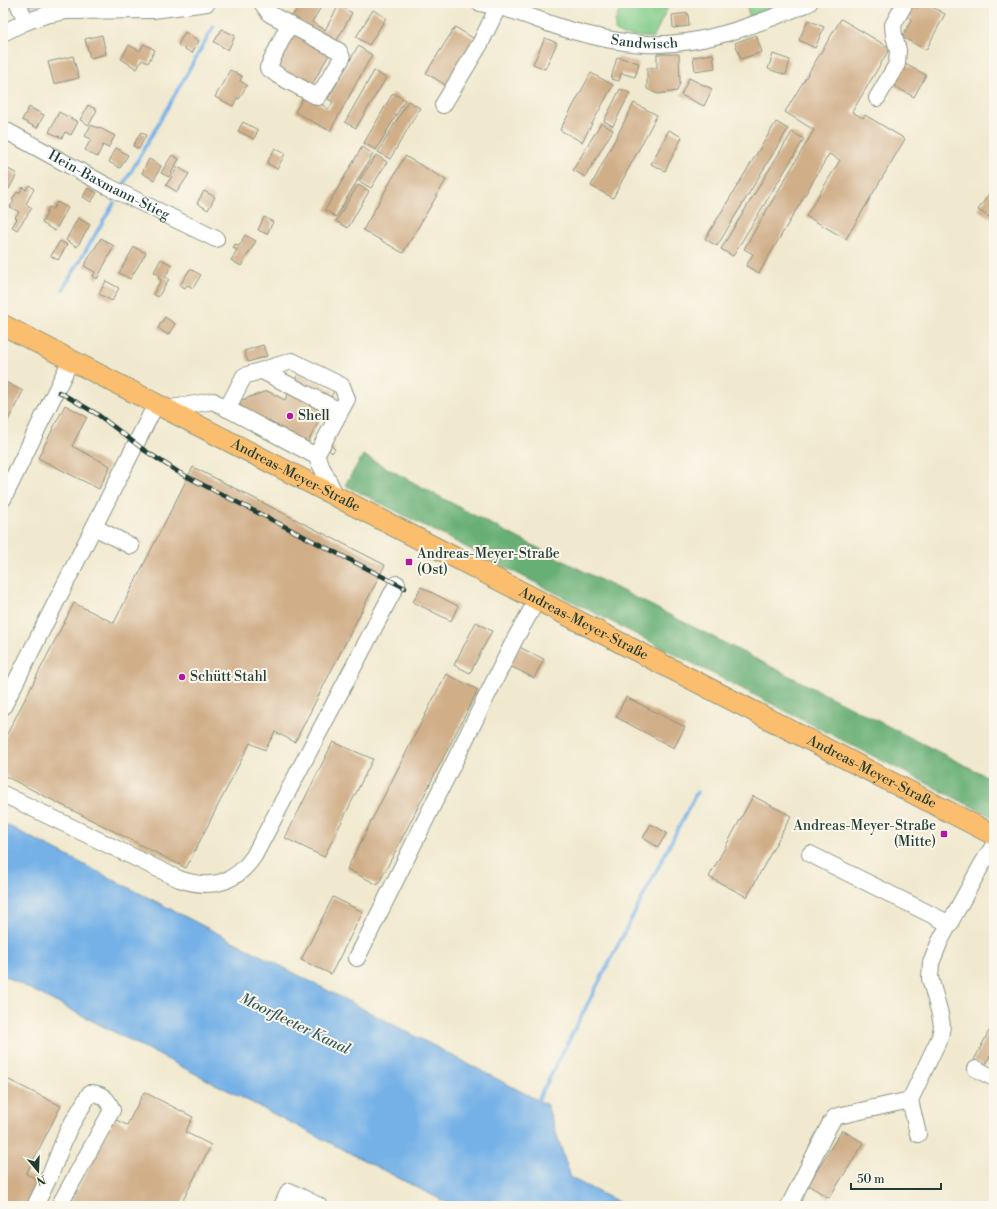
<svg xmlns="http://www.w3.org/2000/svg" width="997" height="1209" viewBox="0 0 997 1209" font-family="'Libre Bodoni',serif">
	<rect width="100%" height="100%" fill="#fbf7ec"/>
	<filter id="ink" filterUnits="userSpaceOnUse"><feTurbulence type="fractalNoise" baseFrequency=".025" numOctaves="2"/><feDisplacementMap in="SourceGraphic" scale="8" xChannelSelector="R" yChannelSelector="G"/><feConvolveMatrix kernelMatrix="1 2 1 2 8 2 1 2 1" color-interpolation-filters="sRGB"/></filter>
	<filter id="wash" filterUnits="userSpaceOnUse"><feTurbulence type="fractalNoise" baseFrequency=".012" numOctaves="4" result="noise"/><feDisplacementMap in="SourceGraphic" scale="16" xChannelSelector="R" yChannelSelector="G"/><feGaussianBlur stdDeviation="0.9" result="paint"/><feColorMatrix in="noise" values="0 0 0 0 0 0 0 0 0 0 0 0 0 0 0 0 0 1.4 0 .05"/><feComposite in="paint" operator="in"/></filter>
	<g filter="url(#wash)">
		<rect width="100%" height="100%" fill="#f1e9cf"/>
		<path fill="#80cb88" stroke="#50845e" d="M623,3H677L669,5L653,38L622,35L615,30V21Z
			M746,3H792L750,19Z"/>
		<path fill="#68af74" stroke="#447654" d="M363,455L481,519L994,780V818L345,485Z"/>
		<path fill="#75b1e7" stroke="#4a778e" d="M3,823L254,952L547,1105L571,1178L626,1206H453L3,975Z"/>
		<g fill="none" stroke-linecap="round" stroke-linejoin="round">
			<path stroke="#75b1e7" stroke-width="3.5" d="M549,3L556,5L570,3
				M31,4L47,3
				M3,11L10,8
				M124,184L214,26
				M63,289L114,203
				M538,1100L697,792"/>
		</g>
		<g id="blocks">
			<path fill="#d0ae88" d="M300,3H314L321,7L312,22L325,30L339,5L352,13L336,42L292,17Z
				M920,3H925L945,14L926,50L902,37L912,19L905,15L910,5L917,8Z
				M373,10L386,18L369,45L356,37Z
				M688,13L689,26L673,28L672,15Z
				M841,19L890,48L852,112L863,118L865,115L905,139L846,239L806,216L840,160L829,154L759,273L746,266L753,254L744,249L814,130L785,112Z
				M808,20L824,27L815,48L799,40Z
				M455,27L478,41L449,87L426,73Z
				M222,29L235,36L228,50L214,42Z
				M185,32L199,41L192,53L178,45Z
				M292,32L330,53L310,88L273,68Z
				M102,35L106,54L90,58L85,39Z
				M756,35L762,52L741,59L735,43Z
				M545,38L557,43L545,69L533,64Z
				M144,44L155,50L148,63L142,60L137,69L121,59L129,45L140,51Z
				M358,46L372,55L330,131L295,112L305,95L329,109L333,102L328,99Z
				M657,54H679L680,83L677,91L658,94L647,89V68H657Z
				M713,54L715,68L695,71L693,57Z
				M773,54L790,60L786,75L768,69Z
				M73,56L79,78L54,84L48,62Z
				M617,57L639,63L635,77L621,73L619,81L611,79Z
				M905,64L926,75L914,97L894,86Z
				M230,70L242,76L240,81L247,85L239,99L237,98L233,106L215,97Z
				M374,71L386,78L356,128L345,122Z
				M591,73L613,85L582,142L560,130Z
				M689,78L712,89L704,106L681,95Z
				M620,89L630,93L613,126L604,121Z
				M393,93L405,100L376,150L364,143Z
				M408,101L420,108L390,159L378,152Z
				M634,103L657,115L613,198L591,186Z
				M88,105L97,110L89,125L80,120Z
				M29,107L44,115L37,128L22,120Z
				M59,112L78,122L71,135L65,132L62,138L49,132Z
				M243,122L258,130L254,139L238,131Z
				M776,122L788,129L717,246L705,239Z
				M601,123L613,130L585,177L573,170Z
				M91,125L98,128V127L115,136L108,148L103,145L97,157L85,150L91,139L85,136Z
				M669,130L682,137L665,171L651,164Z
				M141,132L146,135L139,149L133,146Z
				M792,132L804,139L733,256L721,249Z
				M362,147L373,154L336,217L325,210Z
				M116,148L128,155L120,168L109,162Z
				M275,148L285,154L277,169L267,163Z
				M172,155L179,159L169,177L161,173Z
				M376,155L387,162L371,188L359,181Z
				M405,156L446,180L403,253L363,230Z
				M149,159L161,166L154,180L142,173Z
				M3,166L17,174L9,189L3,186Z
				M178,167L189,174L177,192L166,185Z
				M29,185L34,189L26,204L32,208L17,230L12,227L17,219L15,217L19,212L10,207L14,201L12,200L17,192L19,193L23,187L26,190Z
				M358,185L369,191L348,228L336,221Z
				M994,186V220L978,210Z
				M88,188L97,193L91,202L83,197Z
				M204,191L215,197L208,210L197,203Z
				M57,202L68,208L55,231L42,223L47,213L46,212L49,207L53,209Z
				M264,217L273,222L267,234L258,230Z
				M78,218L90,225L77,247L66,240Z
				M245,235L256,241L241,266L231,260L237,250L233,248L235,244L239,246Z
				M101,238L114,246L97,279L93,276L95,272L84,266Z
				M60,241L67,245L58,260L51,256Z
				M134,247L146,253L130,279L119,273Z
				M161,259L172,265L165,277L169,279L158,297L153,294L161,280L158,278L159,275L154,272Z
				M190,269L201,275L193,288L187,285L185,288L180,285Z
				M106,281L119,288L112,301L99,294Z
				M165,317L175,324L168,335L158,328Z
				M263,345L267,356L248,362L244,351Z
				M299,372L334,391L302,454L267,436L273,423L269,420L261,423L244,415L239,401L267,391L285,400Z
				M3,381L23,391L3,430Z
				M65,405L87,417L72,446L110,466L99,489L38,458Z
				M331,446L335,449L332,453L329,450Z
				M193,467L385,565L295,742L275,732L265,750L250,743L186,868L3,775V742L74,603L114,623Z
				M421,587L458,606L451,621L413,602Z
				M476,622L492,631L470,673L454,665Z
				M519,647L544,659L534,678L510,666Z
				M446,674L478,690L378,885L347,869Z
				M626,697L685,727L674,748L616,717Z
				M333,742L373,759L324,857L285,838Z
				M753,796L791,816L747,897L709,877Z
				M651,824L667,833L658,847L643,838Z
				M333,897L363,912L331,974L301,960Z
				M989,1031L994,1033V1058L990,1056L985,1066L974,1060Z
				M3,1077L61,1106L26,1174L41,1181L28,1206H3Z
				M144,1092L193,1117L185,1132L211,1145L180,1206H69L114,1119L127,1125Z
				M842,1130L864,1143L829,1198L808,1185Z
				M837,1202L845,1206H835Z"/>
		</g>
	</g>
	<g filter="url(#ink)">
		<use href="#blocks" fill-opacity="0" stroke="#889382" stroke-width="1"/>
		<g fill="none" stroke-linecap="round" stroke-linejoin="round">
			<defs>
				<g id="minor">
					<path d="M18,3L26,22"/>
					<path d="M262,3L270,14L339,51L342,58L318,97L279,76L268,68L289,24"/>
					<path id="s1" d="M480,3C488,5 496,6 503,8C527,14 549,25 573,31C596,37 620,43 645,44C702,47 757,24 809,3"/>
					<path d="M3,33L25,22L46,15L67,11L153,10L207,3"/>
					<path d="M877,98L897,64L898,50L894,36L893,25L905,3"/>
					<path d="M443,105L480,44L498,7"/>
					<path id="s2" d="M3,129L109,187L216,239"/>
					<path d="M262,371L340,411"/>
					<path d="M166,409L213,401L316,456L336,496"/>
					<path d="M227,409L244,376L292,361L342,386L347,399L316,456"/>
					<path d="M3,499L71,360"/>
					<path d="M94,527L131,546"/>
					<path d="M3,707L156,404"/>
					<path d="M3,794L179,879C211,890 235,884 254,856L397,584"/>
					<path d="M810,854L950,924"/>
					<path d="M357,958L515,639L537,600"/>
					<path d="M976,1069L994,1078"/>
					<path d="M918,1134L910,1100L940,1037L942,1026L940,1014L930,978L931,963L940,941L981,866L994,845"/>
					<path d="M35,1206L51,1173L68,1130L90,1093C102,1093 108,1099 112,1110L59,1206"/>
					<path d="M282,1206L289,1191L319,1206"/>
					<path d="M789,1206L830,1124L834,1118L838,1116L910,1100"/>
				</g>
				<g id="major">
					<path id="s3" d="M3,325L994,835"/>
				</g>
			</defs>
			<use href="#minor" stroke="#889382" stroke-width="18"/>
			<use href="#major" stroke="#889382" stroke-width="22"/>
			<use href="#minor" stroke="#fff" stroke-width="16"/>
			<use href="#major" stroke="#fabe6e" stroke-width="20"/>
			<defs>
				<path id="rail" d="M59,392L97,414L144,450L178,472L405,588"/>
			</defs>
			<use href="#rail" stroke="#1f3d34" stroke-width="4.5"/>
			<use href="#rail" stroke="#fbf7ec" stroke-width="3" stroke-dasharray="9" stroke-linecap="butt"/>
		</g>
	</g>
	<g fill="#b5179e" stroke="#fbf7ec" stroke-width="1.5">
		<circle cx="290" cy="416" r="4"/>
		<rect x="405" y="558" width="8" height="8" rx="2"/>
		<circle cx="182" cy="677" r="4"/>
		<rect x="940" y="830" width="8" height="8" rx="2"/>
	</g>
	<g text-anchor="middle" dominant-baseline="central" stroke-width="4" stroke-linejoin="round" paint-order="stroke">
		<g font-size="14" fill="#1f3d34" stroke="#fbf7ec">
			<text stroke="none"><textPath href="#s1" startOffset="170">Sandwisch</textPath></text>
			<text stroke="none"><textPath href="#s2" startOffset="120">Hein-Baxmann-Stieg</textPath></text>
			<text stroke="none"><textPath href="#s3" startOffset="329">Andreas-Meyer-Straße</textPath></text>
			<text stroke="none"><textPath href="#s3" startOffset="653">Andreas-Meyer-Straße</textPath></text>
			<text stroke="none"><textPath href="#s3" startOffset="977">Andreas-Meyer-Straße</textPath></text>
		</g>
		<g font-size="14" fill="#1f3d34" stroke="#fbf7ec" text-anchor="start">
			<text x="298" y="416">Shell</text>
			<text x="417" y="554">Andreas-Meyer-Straße<tspan x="417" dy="16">(Ost)</tspan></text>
			<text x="190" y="677">Schütt Stahl</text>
			<text x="936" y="826" text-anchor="end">Andreas-Meyer-Straße<tspan x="936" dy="16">(Mitte)</tspan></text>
		</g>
		<g font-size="15" font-style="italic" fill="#345a61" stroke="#fbf7ec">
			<text transform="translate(295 1024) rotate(26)">Moorfleeter Kanal</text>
		</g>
	</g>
	<rect width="997" height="1209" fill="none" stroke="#fbf7ec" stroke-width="16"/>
	<g transform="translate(38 1171) rotate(161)" stroke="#fbf7ec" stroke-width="3" paint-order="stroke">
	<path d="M0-3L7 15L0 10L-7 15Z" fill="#1f3d34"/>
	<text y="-6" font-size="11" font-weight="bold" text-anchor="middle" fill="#1f3d34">N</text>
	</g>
	<path d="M851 1183v6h90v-6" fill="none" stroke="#1f3d34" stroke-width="2"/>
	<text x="857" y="1183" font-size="12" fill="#1f3d34" stroke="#fbf7ec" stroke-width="3" paint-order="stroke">50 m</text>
</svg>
